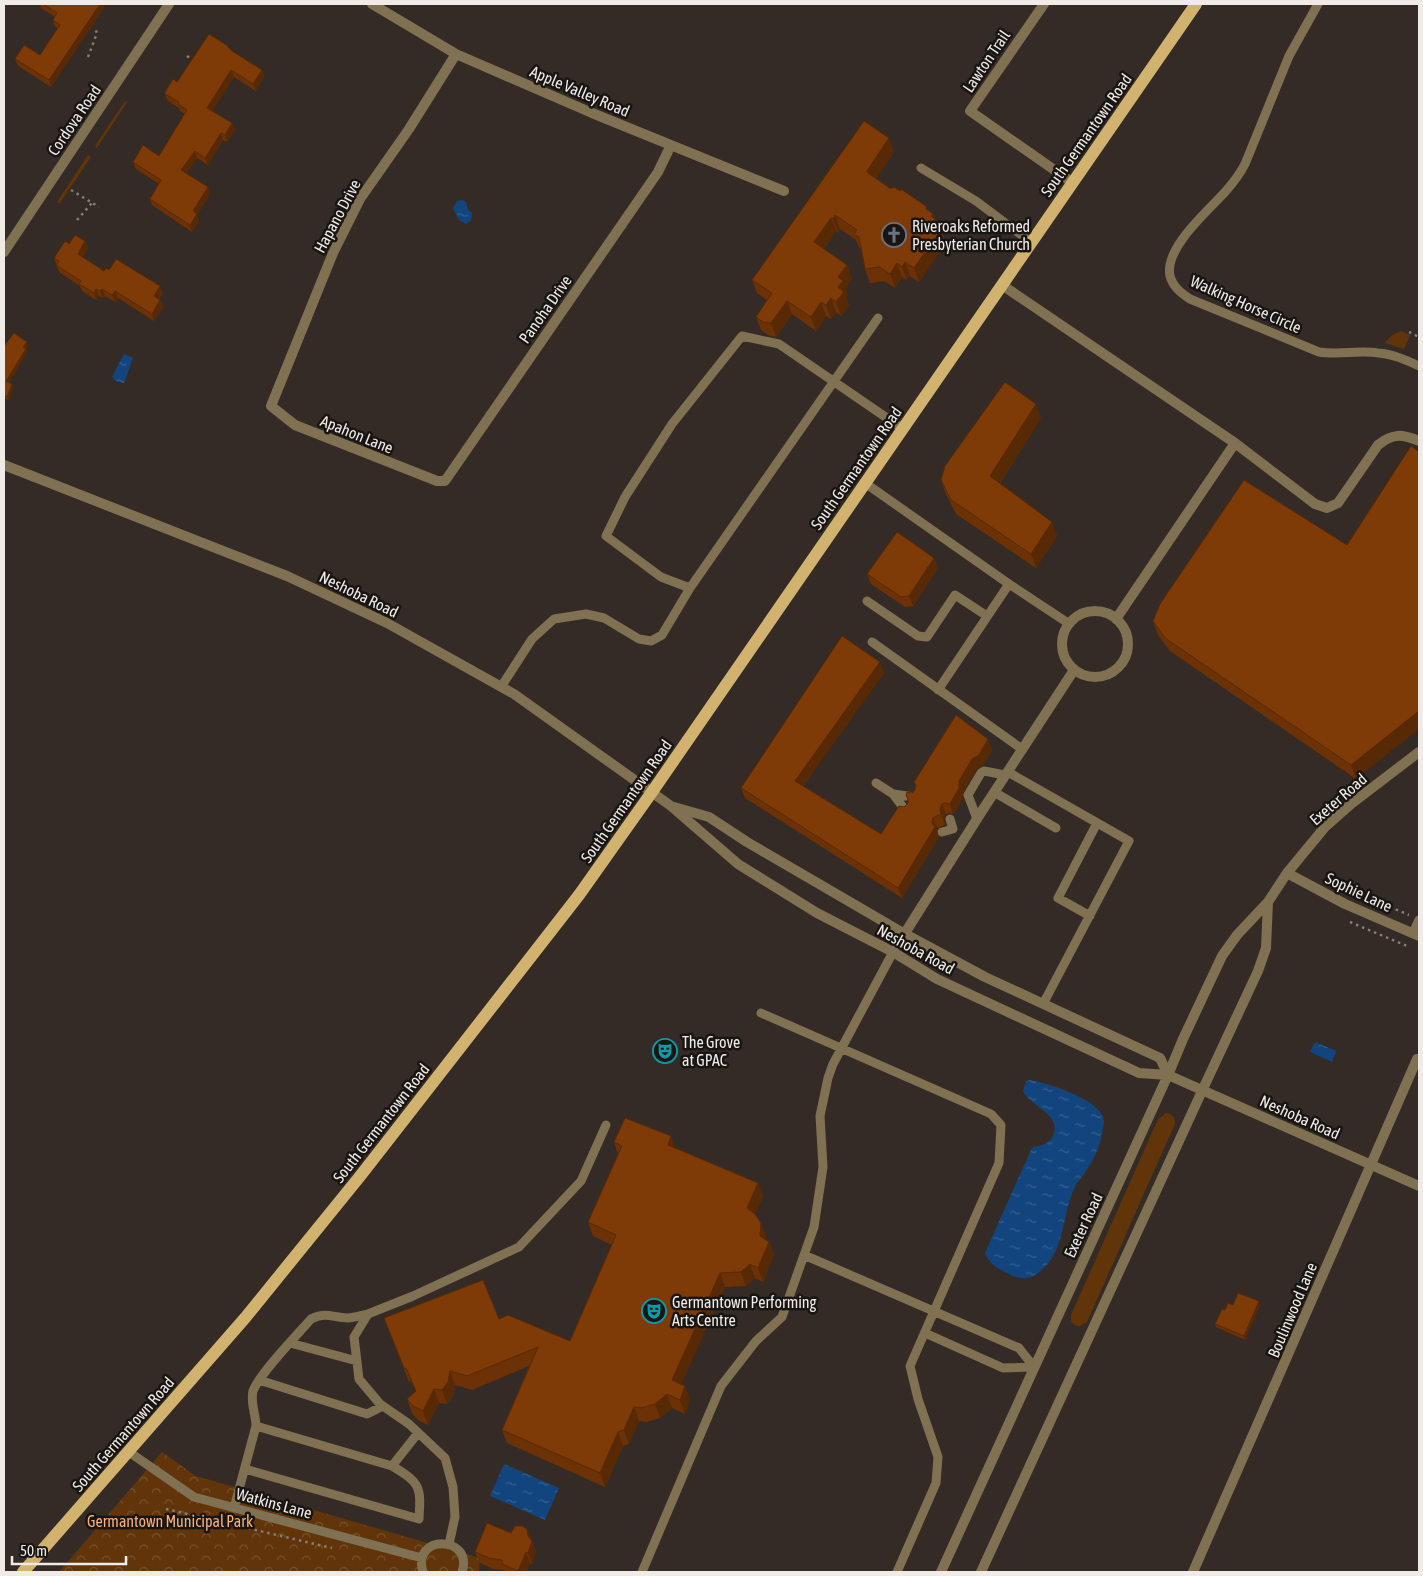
<svg xmlns="http://www.w3.org/2000/svg" width="1423" height="1576" viewBox="0 0 1423 1576" font-family="'Asap Condensed',sans-serif">
	<defs>
		<pattern id="forest-crowns" width="20" height="18" patternUnits="userSpaceOnUse" patternTransform="scale(1.25)"><rect width="20" height="18" fill="#61340a"/><path d="M2 6a3 3 0 1 1 6 0M12 15a3 3 0 1 1 6 0" fill="none" stroke="#78522e"/></pattern>
		<pattern id="water-ripples" width="26" height="14" patternUnits="userSpaceOnUse" patternTransform="scale(1.25)"><rect width="26" height="14" fill="#12457e"/><path d="M2 4q2-2 4 0t4 0M15 11q2-2 4 0t4 0" fill="none" stroke="#356090"/></pattern>
	</defs>
	<rect width="100%" height="100%" fill="#342b26"/>
	<path fill="#61340a" d="M125,101L127,102L97,148L95,146Z
		M88,155L91,157L60,203L57,202Z
		M1401,331L1410,335L1404,349L1385,343L1392,335Z
		M1166,1113C1173,1114 1177,1119 1174,1126L1087,1322L1080,1326C1073,1326 1070,1322 1071,1315L1158,1119Z"/>
	<path fill="url(#forest-crowns)" d="M162,1452L196,1476L480,1558L479,1572H59Z"/>
	<path fill="url(#water-ripples)" d="M462,200L466,202L468,210L472,213L471,220L466,224L459,220L453,208L457,201Z
		M124,354L133,358L124,383L116,381L112,377Z
		M1315,1042L1336,1051L1332,1062L1310,1052Z
		M1030,1080C1048,1083 1097,1099 1103,1117C1105,1122 1103,1128 1102,1132C1100,1148 1093,1161 1084,1174C1082,1177 1079,1180 1077,1183C1060,1212 1068,1255 1035,1275C1028,1279 1021,1279 1013,1276C1001,1270 990,1266 985,1253L1031,1150L1033,1147C1041,1146 1049,1144 1053,1136C1063,1115 1030,1106 1023,1091L1026,1081Z
		M504,1464L559,1488L545,1520L490,1496Z"/>
	<g fill="none" stroke-linecap="round" stroke-linejoin="round">
		<path stroke="#847d78" stroke-width="2.5" stroke-dasharray="2.5 4" stroke-linecap="butt" d="M187,56L194,61
			M88,57L97,33L94,27
			M71,190L99,207
			M77,220L92,203
			M1409,332L1419,337
			M1332,878L1343,887L1409,915
			M1350,922L1407,946
			M166,1509L332,1548"/>
		<path stroke="#7f7151" stroke-width="9" d="M1318,4L1289,56L1245,164C1240,174 1233,183 1225,192C1208,211 1164,248 1170,276C1173,287 1181,293 1190,299L1319,352C1339,355 1359,350 1378,353C1393,354 1406,360 1419,366
			M921,168L976,201L1032,243
			M878,318L690,588L661,577L606,536L625,497L672,424L742,336L779,344L903,429
			M865,483L1009,584L1068,623
			M867,601L918,636L927,637L955,595L987,616
			M872,642L1022,749
			M501,687L532,639L554,619L586,614L604,618L639,639L651,641L662,635L690,588
			M938,690L1009,584
			M1008,772L1129,841L1043,1004
			M876,783L893,794
			M994,792L1056,828
			M906,811L893,794L914,797
			M977,819L968,795L981,773L984,771L1005,775
			M942,832L953,829L950,819
			M1090,916L1058,898L1097,823
			M1413,933L1419,920
			M761,1013L991,1114L1001,1125L999,1163L910,1366L918,1399L938,1457L936,1483L897,1572
			M804,1255L1019,1348L1034,1367
			M925,1333L1003,1368L1034,1367
			M290,1343L357,1361
			M259,1380L367,1414L383,1406
			M256,1426L392,1466L418,1433
			M129,1452L194,1497L422,1558
			M245,1469L419,1519C421,1487 421,1483 392,1466
			M234,1508L256,1426C256,1415 250,1402 253,1391C259,1374 298,1334 311,1319C326,1311 333,1318 348,1318C354,1318 362,1315 368,1314
			M449,1544L455,1517L453,1487L445,1458L409,1424L380,1404L359,1379L354,1337L368,1314L413,1296L519,1247L581,1181L606,1125
			M423,1572C411,1534 474,1535 462,1572
			M642,1572L721,1386L756,1341L782,1317L814,1227L823,1167L820,1116L828,1078L833,1064L893,952"/>
		<path stroke="#7f7151" stroke-width="10" d="M372,4L456,54L592,113L784,191
			M1044,4L970,111L1073,183
			M456,54L409,129L360,199L333,253L271,406L295,425L437,481H445L658,172L671,145
			M4,252L169,4
			M1002,285L1235,443L1315,504L1327,508L1338,503L1378,445C1393,433 1402,434 1419,441
			M1062 644a33 33 0 1 1 66 0a33 33 0 1 1-66 0Z
			M1116,619L1235,443
			M1287,873L1345,904L1419,936
			M893,952L982,811L1074,670
			M1168,1075L1183,1039L1222,956L1237,935L1268,902L1287,873L1325,827L1351,804L1419,752
			M1202,1091L1258,971L1266,948L1268,902
			M1193,1572L1417,1059"/>
		<path stroke="#7f7151" stroke-width="10" d="M4,465L287,576L387,623L514,694L671,806L738,864L817,913L893,952L937,979L1139,1073L1168,1075L1419,1186
			M674,807L709,817L747,842L905,934L985,977L1160,1058L1168,1075
			M941,1572L1168,1075
			M981,1572L1202,1091"/>
		<path stroke="#d1b36f" stroke-width="12" d="M23,1572L245,1318L361,1175L579,895L652,792L1196,4"/>
	</g>
	<path fill="#6c3206" d="M40,4H103L104,8L51,87L18,66L15,59L40,55L58,28L55,27L53,20L55,17L41,8Z
		M229,49L262,70L264,77L256,91L234,77L212,111L232,123L235,130L227,142L223,140L208,165L197,158L186,173L210,194L197,215L199,221L192,232L152,205L150,199L159,184L136,169L133,162L159,156L185,114L180,111L179,108L168,101L165,94L177,82Z
		M894,152L876,179L891,189L933,214L939,228L941,230L946,243L919,282L910,276L907,280L902,277L895,288L884,281L870,283L865,269L861,249L859,247L856,240L840,229L838,233L836,231L824,249L847,265L852,279L845,288L848,295L846,297L849,305L841,316L836,312L831,319L826,316L816,331L792,314L776,337L768,335L761,330L756,317L767,300L757,293L752,280Z
		M85,241L88,248L83,257L104,271L109,270L163,293L159,299L160,300L163,307L154,321L118,298L115,302L105,296L103,298L99,296L96,300L82,291L80,286L59,272L54,258L69,244Z
		M28,345L26,349L27,352L9,382L13,387L8,400L4,398V346Z
		M1041,418L1000,483L1052,522L1057,536L1036,568L956,514L946,494L941,480Z
		M1347,545L1356,779L1170,651L1158,635L1153,621Z
		M938,568L913,606L905,607L871,584L867,574Z
		M884,673L803,786L881,834L904,807L908,803V801L906,795L912,793L915,790L916,787L914,782L988,739L992,750L983,765L976,770L963,792V799L953,814L949,813L946,814L944,818L945,825L937,828V831L939,837L902,898L745,798L741,788Z
		M671,1136L675,1148L758,1183L763,1197L755,1214L761,1223L766,1237V1240L769,1242L774,1255L763,1282L755,1278L746,1286L725,1287L681,1384L685,1386L690,1400L685,1414L672,1408L660,1418L646,1422L639,1421L629,1444L623,1446L605,1487L507,1443L502,1430L529,1366L472,1390L455,1385L453,1396L447,1404L439,1403L428,1425L418,1420L412,1413L407,1399L416,1391L411,1381L409,1382L384,1318L499,1319L570,1341L612,1245L593,1236L588,1222L618,1154L614,1142Z
		M1233,1305H1260L1245,1340L1216,1327L1215,1324L1225,1310Z
		M527,1529L536,1551L532,1564L530,1563L526,1572H505L504,1570L492,1569L479,1562L475,1552L511,1533Z"/>
	<path fill="#582905" d="M100,4H103L104,8L51,87L49,80Z
		M231,70L234,77L210,115L207,108Z
		M262,70L264,77L256,91L253,84Z
		M232,123L235,130L227,142L225,135Z
		M221,133L223,140L208,165L205,158Z
		M889,138L894,152L872,185L867,171Z
		M195,151L197,158L184,177L181,170Z
		M208,187L210,194L197,215L199,221L192,232L190,225L193,211Z
		M933,214L940,231L941,230L946,243L919,282L914,268L932,224L931,216Z
		M835,215L840,229L838,233L833,219Z
		M831,218L836,231L819,255L814,242Z
		M85,241L88,248L80,261L78,254Z
		M905,262L910,276L907,280L902,267Z
		M897,263L902,277L895,288L890,274Z
		M847,265L852,279L845,288L848,295L846,297L849,305L841,316L836,302L838,287V277Z
		M160,286L163,293L157,303L154,296Z
		M96,289L99,296L96,300L94,293Z
		M102,289L105,296L103,298L100,291Z
		M115,291L118,298L115,302L112,295Z
		M831,298L836,312L831,319L826,305Z
		M160,300L163,307L154,321L152,314Z
		M787,301L792,314L776,337L771,323Z
		M821,302L826,316L816,331L811,317Z
		M27,342L28,345L26,349L27,352L7,385L6,381L23,347Z
		M12,384L13,387L8,400L7,397Z
		M1036,404L1041,418L995,490L990,476Z
		M1052,522L1057,536L1036,568L1031,554Z
		M934,558L938,568L913,606L909,596Z
		M880,662L884,673L799,792L795,781Z
		M1419,711V729L1356,779L1351,765Z
		M988,739L992,750L983,765L976,770L963,792V799L953,814L950,804L959,781L972,759Z
		M942,804L946,814L944,818L945,825L941,814L940,808Z
		M933,818L937,828V831L939,837L902,898L898,888L932,823Z
		M671,1136L676,1150L668,1145Z
		M758,1183L763,1197L752,1221L747,1208Z
		M761,1223L766,1237L765,1250L760,1236Z
		M769,1242L774,1255L763,1282L758,1268Z
		M750,1264L755,1278L746,1286L741,1272Z
		M720,1273L725,1287L677,1394L672,1380Z
		M1259,1301L1260,1305L1245,1340L1244,1336Z
		M450,1371L455,1385L453,1396L447,1404L442,1390Z
		M685,1386L690,1400L685,1414L680,1400Z
		M434,1389L439,1403L428,1425L423,1411Z
		M667,1394L672,1408L660,1418L655,1404Z
		M634,1407L639,1421L629,1444L624,1430Z
		M618,1432L623,1446L605,1487L600,1473Z
		M527,1529L536,1551L532,1564L528,1553V1536Z
		M526,1552L530,1563L526,1572H519L518,1571Z"/>
	<path fill="#7e3a07" stroke="#582905" d="M43,4H100L49,80L15,59L24,45L40,55L60,25L53,20L57,13Z
		M209,34L228,46V47L232,51L262,70L253,84L231,70L207,108L232,123L225,135L221,133L205,158L195,151L181,170L208,187L193,211L197,214L190,225L150,199L161,180L133,162L143,145L159,156L187,110L178,104L179,102L165,94V92L173,79L177,82Z
		M864,121L889,138L867,171L868,173L891,189L894,187L900,191L901,189L927,207L926,209L933,214L931,216L935,219L932,224L941,230L914,268L905,262L902,267L897,263L890,274L879,267L865,269L859,237L854,234L857,230L835,215L833,219L831,218L814,242L847,265L838,277L843,281L838,287L844,292L836,302L831,298L826,305L821,302L811,317L787,301L771,323L763,322L756,317L772,293L752,280Z
		M75,235L85,241L78,254L104,271L106,268L109,270L116,259L160,286L154,296L160,300L152,314L115,291L112,295L102,289L100,291L96,289L94,293L79,284L81,281L56,265L59,261L54,258L65,241L69,244Z
		M14,333L27,342L23,347L26,349L6,381L12,384L7,397L4,395V346Z
		M1005,382L1036,404L990,476L1052,522L1031,554L951,500L941,480L945,466Z
		M1411,446L1419,452V711L1351,765L1165,638L1153,621L1160,604L1244,480L1347,545Z
		M897,532L934,558L909,596L901,597L867,574Z
		M842,636L880,662L795,781L881,834L899,806L904,807L908,803V799L906,795L907,792L912,793L915,790L916,785L914,782L956,715L988,739L979,755L972,759L959,781V788L950,804L945,803L942,804L940,808L941,814L933,818L932,823L935,827L898,888L741,788Z
		M625,1118L671,1136L668,1145L758,1183L747,1208L755,1214L761,1223L760,1236L769,1242L758,1268L750,1264L741,1272L720,1273L672,1380L685,1386L680,1400L667,1394L655,1404L641,1408L634,1407L624,1430L618,1432L600,1473L502,1430L538,1347L467,1376L450,1371L448,1382L442,1390L434,1389L423,1411L413,1406L407,1399L416,1391L406,1368H404L384,1318L483,1280L499,1319L508,1315L570,1341L616,1235L588,1222L622,1146L614,1142Z
		M1238,1293L1259,1301L1244,1336L1215,1324L1222,1309L1225,1310L1228,1303L1233,1305Z
		M487,1523L511,1533L515,1526H522L527,1529L528,1536L532,1541L528,1553L526,1552L518,1571L502,1564V1560L489,1558L475,1552Z"/>
	<defs>
		<symbol id="church-ring" viewBox="-11 -11 22 22"><circle r="9.5" fill="#181512" stroke="#6b7280" stroke-width="1.5"/><path d="M-1.2-6h2.4v3.5h3.3v2.4h-3.3V6h-2.4V-.1h-3.3v-2.4h3.3Z" fill="#6b7280"/></symbol>
		<symbol id="theatre-ring" viewBox="-11 -11 22 22"><circle r="9.5" fill="#181512" stroke="#0f9aa8" stroke-width="1.5"/><path d="M-5-5.5Q0-4 5-5.5V0Q5 5 0 6Q-5 5-5 0ZM-3.3-2.5H-1v1.5H-3.3ZM1-2.5H3.3v1.5H1ZM-2.8 1Q0 5.5 2.8 1Z" fill="#0f9aa8"/></symbol>
	</defs>
	<g fill-rule="evenodd">
		<use href="#church-ring" x="880" y="221" width="28" height="28"/>
		<use href="#theatre-ring" x="651" y="1037" width="28" height="28"/>
		<use href="#theatre-ring" x="640" y="1297" width="28" height="28"/>
	</g>
	<g text-anchor="middle" dominant-baseline="central" stroke-width="5" stroke-linejoin="round" paint-order="stroke">
		<g font-size="16" fill="#f0ebe7" stroke="#181512">
			<text transform="translate(986 61) rotate(-56)">Lawton Trail</text>
			<text transform="translate(580 91) rotate(23)">Apple Valley Road</text>
			<text transform="translate(74 120) rotate(-56)">Cordova Road</text>
			<text transform="translate(1086 135) rotate(-55)">South Germantown Road</text>
			<text transform="translate(337 216) rotate(-62)">Hapano Drive</text>
			<text transform="translate(1246 304) rotate(24)">Walking Horse Circle</text>
			<text transform="translate(545 309) rotate(-55)">Panoha Drive</text>
			<text transform="translate(357 434) rotate(22)">Apahon Lane</text>
			<text transform="translate(856 468) rotate(-55)">South Germantown Road</text>
			<text transform="translate(359 594) rotate(26)">Neshoba Road</text>
			<text transform="translate(1338 799) rotate(-41)">Exeter Road</text>
			<text transform="translate(626 801) rotate(-55)">South Germantown Road</text>
			<text transform="translate(1359 892) rotate(25)">Sophie Lane</text>
			<text transform="translate(916 949) rotate(29)">Neshoba Road</text>
			<text transform="translate(1300 1117) rotate(24)">Neshoba Road</text>
			<text transform="translate(381 1123) rotate(-52)">South Germantown Road</text>
			<text transform="translate(1083 1225) rotate(-65)">Exeter Road</text>
			<text transform="translate(1292 1310) rotate(-67)">Boulinwood Lane</text>
			<text transform="translate(123 1434) rotate(-49)">South Germantown Road</text>
			<text transform="translate(274 1503) rotate(15)">Watkins Lane</text>
		</g>
		<g font-size="16" fill="#f0ebe7" stroke="#181512" text-anchor="start">
			<text x="912" y="226">Riveroaks Reformed<tspan x="912" dy="18">Presbyterian Church</tspan></text>
			<text x="682" y="1042">The Grove<tspan x="682" dy="18">at GPAC</tspan></text>
			<text x="672" y="1302">Germantown Performing<tspan x="672" dy="18">Arts Centre</tspan></text>
		</g>
		<g font-size="16" fill="#f9b077" stroke="#181512">
			<text x="170" y="1521">Germantown Municipal Park</text>
		</g>
	</g>
	<rect width="1423" height="1576" fill="none" stroke="#f0ebe7" stroke-width="10"/>
	<path d="M12 1556v8h114v-8" fill="none" stroke="#f0ebe7" stroke-width="2.5"/>
	<text x="20" y="1556" font-size="15" fill="#f0ebe7" stroke="#181512" stroke-width="4" paint-order="stroke">50 m</text>
</svg>
